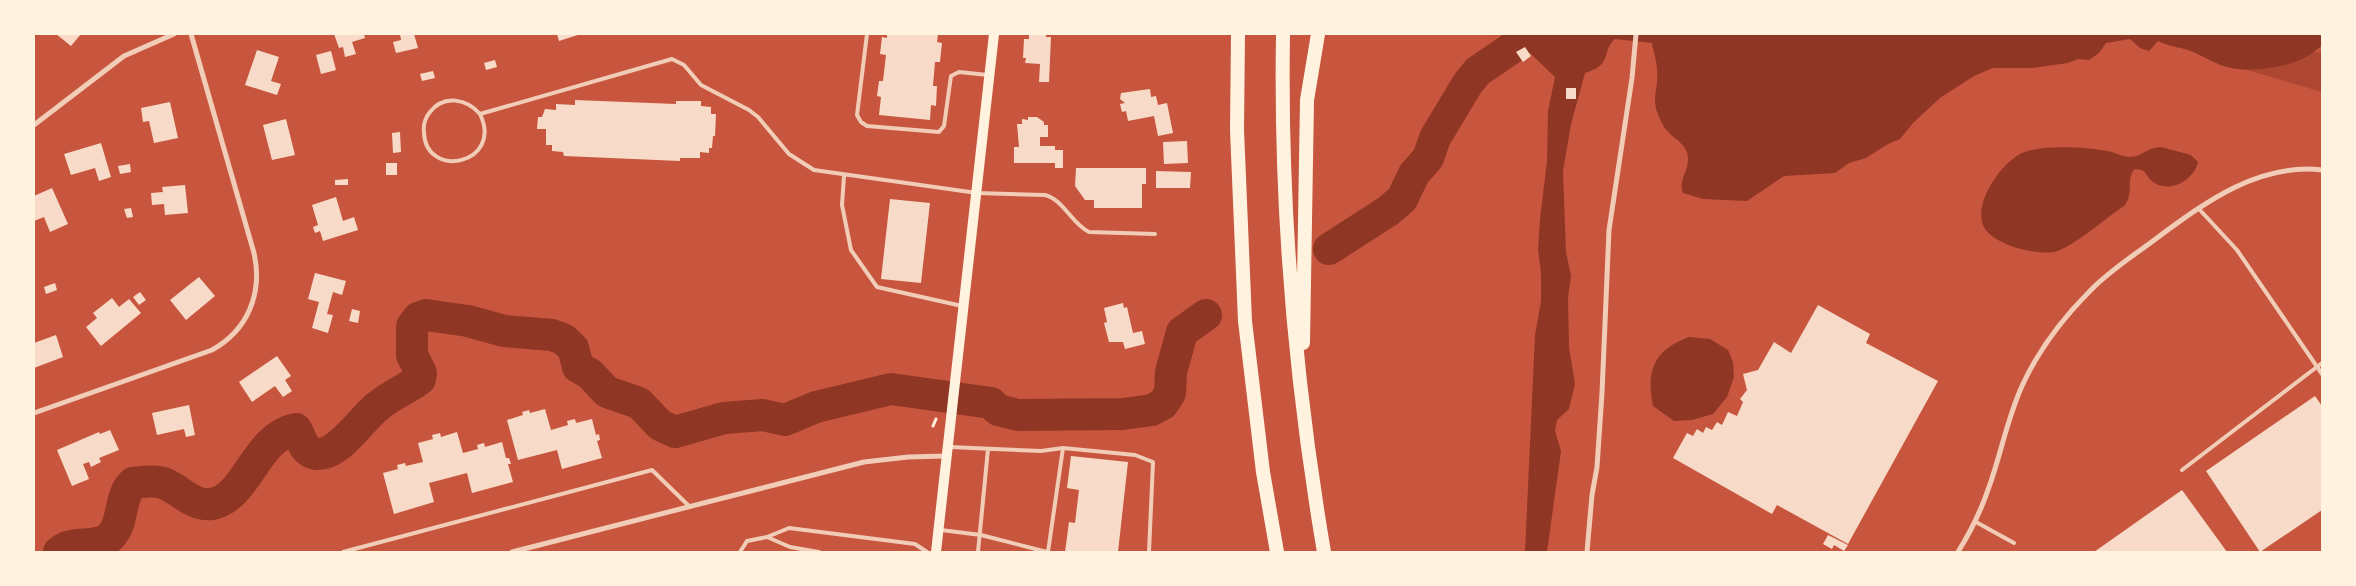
<svg xmlns="http://www.w3.org/2000/svg" width="2356" height="586" viewBox="0 0 2356 586" font-family="'Sofia Sans Condensed',sans-serif">
	<rect width="100%" height="100%" fill="#c8553d"/>
	<path fill="#ae4732" d="M2313,52L2322,53V92L2213,60L2280,59Z"/>
	<path fill="#8f3625" d="M1517,34H2322V45C2303,66 2258,73 2231,68C2216,65 2202,55 2188,50C2178,47 2168,46 2158,41L2149,51L2140,48L2130,39L2106,43L2099,53L2089,60L2078,59L2068,63L2032,68H1993L1974,76L1940,98L1913,123L1900,139L1888,144L1866,158L1849,163L1835,173L1784,176L1747,201L1703,199L1683,193C1677,180 1692,168 1687,153C1683,140 1669,137 1663,125C1648,97 1659,96 1657,70C1657,60 1653,52 1652,43L1615,39C1600,53 1614,64 1585,73L1571,124L1563,171L1566,252L1571,276L1568,298L1569,347L1575,384L1569,409L1557,420L1555,431L1561,451L1547,552H1525L1535,335L1541,301V273L1538,250L1540,219L1547,161L1548,111L1555,77L1532,55Z
		M2161,147L2191,155L2198,162C2194,180 2170,194 2153,182C2148,179 2147,173 2142,170L2135,169C2125,178 2135,194 2124,206C2107,217 2072,248 2054,252C2036,255 1991,245 1983,225C1974,202 2001,163 2022,153C2042,144 2090,147 2112,152C2118,154 2124,157 2130,157C2142,157 2147,147 2161,147Z
		M1689,337L1710,339L1728,350L1733,362L1734,377L1727,397L1713,414L1692,420L1674,421L1653,406C1646,370 1654,350 1689,337Z"/>
	<g fill="none" stroke-linecap="round" stroke-linejoin="round">
		<path stroke="#8f3625" stroke-width="32" d="M1329,249L1388,211L1402,199L1414,174L1428,158L1435,138L1468,83L1478,71L1509,50L1528,34
			M59,552C73,539 96,550 110,537C125,523 118,497 133,483C143,482 154,480 163,483C180,489 193,507 212,504C248,497 255,437 296,429C301,437 303,452 316,454C339,456 361,419 378,406C391,395 407,389 420,379L421,373L412,355V326L418,318L426,315L468,321L504,331L552,335L563,339L573,348L578,367L590,374L607,392L639,403L660,425L675,432L724,418L763,415L785,420L816,407L891,389L991,403L998,410L1018,415L1123,414L1152,410L1163,404L1170,393L1171,372L1182,332L1206,315"/>
	</g>
	<path fill="#f7dbc8" d="M56,34H81L71,46Z
		M334,34H364L365,38L352,42L356,54L345,57L343,47L339,48Z
		M400,34H414L418,48L396,53L393,42L401,40Z
		M557,34H581L559,41Z
		M887,34H938L937,42L942,43L940,62H935L933,86H937L936,106L931,105L930,120L879,115L881,97L877,96L879,81H883L886,55L880,54L882,37L887,38Z
		M1029,34H1046V37H1051L1049,82H1039L1040,64L1025,63L1026,58H1023L1024,39H1029Z
		M1525,47L1531,56L1523,62L1516,52Z
		M257,50L279,57L271,81L281,84L277,95L245,85Z
		M331,51L336,70L321,74L316,55Z
		M495,60L497,67L486,70L484,63Z
		M433,71L435,78L422,81L420,74Z
		M1566,88H1576V99H1566Z
		M1150,89L1151,97L1156,96L1158,105L1167,103L1173,133L1158,136L1154,116L1128,121L1126,111L1122,112L1120,104L1125,103L1120,99L1121,93Z
		M575,100L676,104V101H701V106L711,107V114H716L715,136H713L712,148H709V153L700,152V158H680V161L564,156L563,152L552,151V145H546V129H537L538,117H542L545,109L556,110V104L575,105Z
		M170,102L178,138L154,143L149,121L143,122L141,108Z
		M1028,117H1037L1044,122V125H1048V137H1040V146H1055V150H1063V168H1055V163H1014V147H1019L1017,124H1022V119L1028,120Z
		M286,119L295,155L272,160L263,125Z
		M400,132L401,152L393,153L392,133Z
		M1187,141L1188,163L1164,164L1163,142Z
		M101,143L111,177L99,181L95,168L71,175L64,154Z
		M386,163H397V175H386Z
		M130,164L131,172L120,174L118,166Z
		M1076,168H1146V184H1142V208H1094V200H1085L1075,186Z
		M1156,171L1191,172L1190,188H1156Z
		M348,179V185H335V180Z
		M185,185L188,213L165,215L164,204L152,205L151,193L163,192L162,187Z
		M52,188L68,224L50,232L44,217L34,221V196Z
		M336,197L343,221L354,217L358,230L323,241L320,231L315,233L313,227L318,225L312,205Z
		M890,199L930,203L921,283L881,279Z
		M131,208L133,217L127,218L124,209Z
		M315,273L346,281L342,295L333,292L327,314L333,315L328,333L312,328L319,302L308,299Z
		M199,277L215,296L186,320L170,300Z
		M55,283L57,290L46,294L44,287Z
		M140,292L146,300L139,305L133,297Z
		M112,298L119,307L129,299L141,313L101,346L86,327L97,318L93,313Z
		M1123,303L1124,308L1127,307L1133,333L1142,331L1145,344L1125,349L1123,342H1109L1104,323L1107,322L1104,308Z
		M1818,305L1870,334L1866,343L1938,381L1848,544L1777,505L1772,514L1673,458L1687,433L1693,436L1697,429L1703,433L1706,427L1712,430L1717,422L1722,425L1728,412L1737,416L1743,402L1740,399L1747,390L1743,374L1758,370L1774,342L1791,353Z
		M352,309L360,311L358,323L349,321Z
		M56,335L63,357L34,368V343Z
		M277,356L291,376L285,380L292,391L283,397L275,386L252,402L239,382Z
		M2315,396L2322,406V510L2260,552L2206,471Z
		M189,405L195,435L186,437L184,429L157,435L152,413Z
		M545,409L551,430L568,425L567,421L575,419L576,423L592,419L596,435L599,434L600,440L597,441L602,458L562,469L557,450L518,460L507,420L523,415L522,412L529,410L530,413Z
		M110,430L119,450L99,458L101,462L91,467L89,462L83,464L89,479L72,486L57,450L99,432L100,434Z
		M457,432L463,453L478,449L477,445L484,443L485,447L502,442L506,458H509L511,464H508L513,482L472,493L467,473L429,483L434,502L394,514L383,473L398,469L397,465L405,463L406,466L423,462L418,443L433,439L432,435L440,433L441,437Z
		M1071,456L1128,462L1118,552H1065L1069,522L1075,523L1079,490L1067,488Z
		M2182,490L2227,552H2094Z
		M1828,535L1848,545L1844,551L1834,545L1832,549L1823,544Z"/>
	<g fill="none" stroke-linecap="round" stroke-linejoin="round">
		<path stroke="#fff3e0" stroke-width="3" d="M933,426L936,419"/>
		<path stroke="#f1ccb7" stroke-width="4" d="M867,34L857,115L861,122L867,126L939,132L944,126L951,76L959,72L988,75
			M480,114C504,164 426,180 424,133C423,125 425,118 430,112C444,94 467,99 480,114L672,59L684,65L701,85L749,110L758,117L789,154L814,170L977,193L1045,195C1064,200 1071,223 1089,232L1155,234
			M844,176L842,205L851,250L877,287L962,306
			M2199,209L2237,250L2322,374
			M950,447L1041,451L1063,448L1135,455L1153,462L1149,552
			M2182,470L2322,363
			M1976,522L2014,543
			M941,530L981,535L1047,552
			M767,537L790,547L819,552
			M343,552L652,470L690,507
			M740,552L747,541L767,537L789,528L915,544L927,552
			M978,552L988,449
			M1048,552L1063,448"/>
		<path stroke="#f1ccb7" stroke-width="5" d="M34,125L124,56L174,34
			M34,413L212,350C248,330 263,293 254,253L191,34
			M512,552L864,462L908,457L946,456
			M1587,552L1592,495L1597,467L1602,393L1609,230L1632,78L1636,34
			M1958,552C1971,531 1981,511 1989,487C2001,454 2007,419 2022,386C2038,351 2062,319 2090,291C2106,274 2127,260 2146,246C2198,208 2254,162 2322,170"/>
		<path stroke="#fff3e0" stroke-width="10" d="M936,552L994,34"/>
		<path stroke="#fff3e0" stroke-width="14" d="M1238,34L1237,130L1245,321L1263,472L1277,552
			M1283,34C1280,208 1295,381 1324,552
			M1303,343L1307,100L1318,34"/>
	</g>
	<rect width="2356" height="586" fill="none" stroke="#fff3e0" stroke-width="70"/>
</svg>
